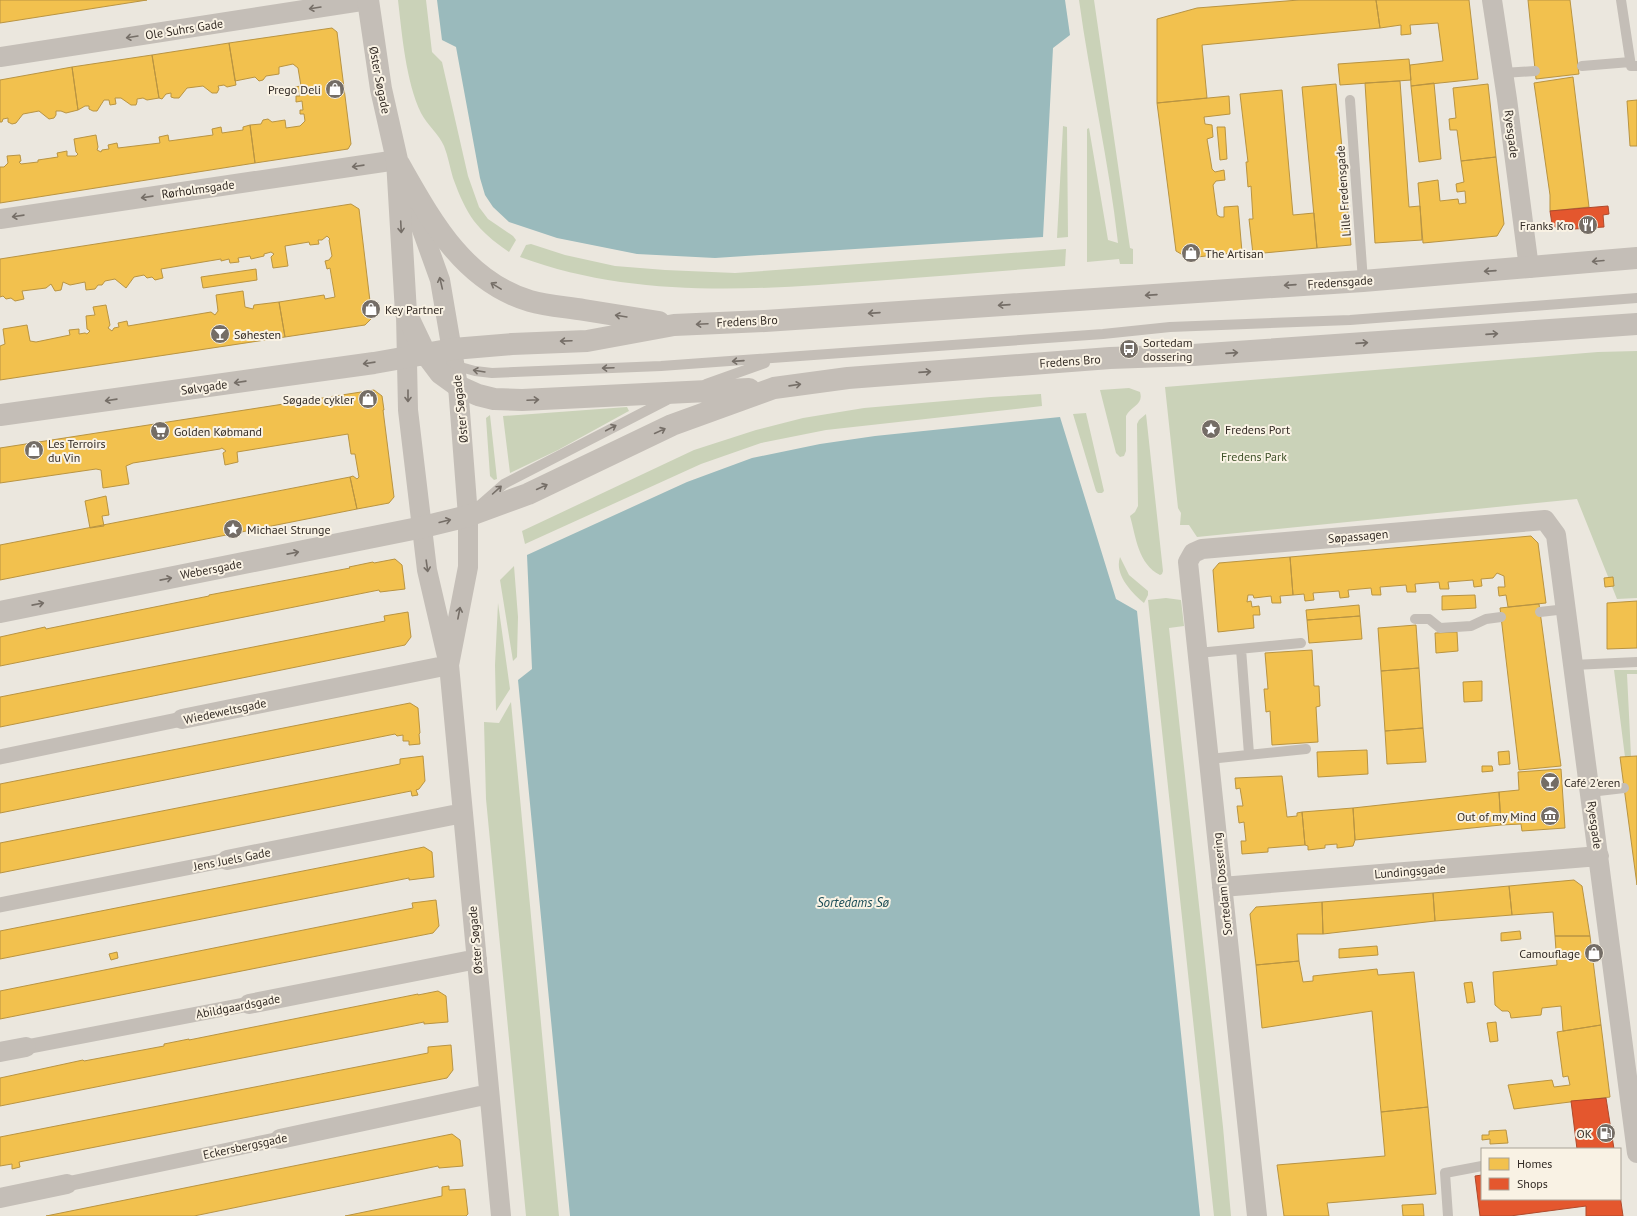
<svg xmlns="http://www.w3.org/2000/svg" width="1637" height="1216" viewBox="0 0 1637 1216" font-family="'PT Sans',sans-serif">
	<rect width="100%" height="100%" fill="#ebe7de"/>
	<path fill="#cad2b8" d="M398,0H426L432,52L442,62L468,176L479,207L488,219L513,236L516,240L509,252C476,229 467,216 453,178C450,168 448,156 444,146C439,134 427,125 421,113C406,82 402,35 398,0Z
		M1079,0H1094L1130,248L1133,249V264H1120L1119,259L1087,262V129L1089,128L1108,240L1118,243C1109,161 1090,81 1079,0Z
		M1063,126L1067,127L1068,237L1057,238Z
		M531,244L565,255L615,266L665,270L735,273L1066,249L1065,266C1001,271 938,276 874,281C757,290 633,299 520,257L526,245Z
		M1637,351V598L1617,599L1577,499L1197,537L1189,525H1180L1181,513L1178,508L1165,387L1598,352Z
		M1129,388L1140,392C1144,405 1131,406 1126,416V451L1124,456L1120,457L1116,453L1100,390Z
		M1041,394L1042,406L826,430L761,443L701,464L525,544L522,531L694,450L756,430L803,418L864,408L991,397Z
		M627,407L629,411L627,412L558,450L510,473L503,416Z
		M1086,413L1104,491L1102,493H1098L1096,491L1073,414Z
		M1146,414L1163,571L1162,574L1160,575C1138,564 1136,537 1130,516L1135,512L1138,506L1137,424L1139,420Z
		M490,415L497,479L494,480L490,476L486,418Z
		M1120,557L1129,575L1148,591V595L1144,603C1132,593 1114,575 1120,557Z
		M514,566L518,617L517,657L513,661L500,580Z
		M1166,598L1181,600L1184,626L1169,628L1223,1127L1231,1216H1214L1148,600Z
		M498,603L510,689L496,711L495,665Z
		M1614,670H1637V674H1627L1631,756L1625,757Z
		M511,702L559,1216H526L486,799L484,722L499,723Z"/>
	<path fill="#9ababc" d="M437,0H1065L1070,35L1053,48L1043,237L715,258L637,254L557,238L509,222L493,207L485,195L480,178L456,47L442,40Z
		M1060,417L1116,599L1137,611L1200,1216H570L518,680L532,669L527,555L687,482L752,458L820,444L875,436Z"/>
	<path fill="#f2c14e" stroke="#b99442" d="M0,0H147L0,23Z
		M1299,0H1376L1380,28L1202,45L1207,98L1157,103V19L1197,8Z
		M1376,0H1469L1478,79L1411,86L1410,65L1443,61L1438,23L1410,25L1411,34L1401,35V25L1380,28Z
		M1528,0H1570L1579,74L1536,79Z
		M332,28L337,32L351,144L348,149L255,163L250,125L261,124L263,120L268,119L272,122L285,120L286,128L300,126L305,121L304,114H300V110H303L302,101L296,102V96H300L299,91L295,92V87L301,86L298,68L293,64L279,67V74L266,76L263,80L259,81L255,77L235,81L229,43Z
		M229,43L236,85L227,87L224,85L218,86L219,89L217,93H212L203,86L187,88L179,98H174L171,97V93L166,94L162,99L159,98L152,55Z
		M152,55L159,98L147,100L143,98L137,99V102L136,105H131L121,98H115L116,104L110,105L109,100H104L97,111H93L89,109V106H85L78,110L72,67Z
		M1409,59L1411,80L1340,85L1338,64Z
		M72,67L78,110L66,113L61,111H56V115L54,118L49,119L39,111L23,114L16,123L12,124L8,122V118L3,119L2,122H0V80Z
		M1573,77L1589,207L1550,211V195L1534,83Z
		M1400,81L1409,207L1420,206L1422,240L1375,243L1365,83Z
		M1434,83L1441,159L1419,162L1411,86Z
		M1336,84L1351,245L1317,248L1302,87Z
		M1488,84L1496,157L1461,161L1457,130H1450L1449,119L1456,118L1453,88Z
		M1282,90L1293,215L1314,213L1317,248L1253,254L1249,219H1253L1251,186L1248,187L1246,162H1248L1240,94Z
		M1229,96L1230,114L1204,117L1205,124L1212,125L1213,137L1207,139L1212,169L1215,172L1224,170L1225,180L1216,181L1213,185L1217,215L1220,217H1224V207L1238,206L1242,252L1188,258L1176,251L1157,103Z
		M1637,100V146H1630L1627,101Z
		M250,125L255,163L0,203V167H4L8,163L7,156L20,155L21,161L19,162L21,164L38,162V160L58,157L57,153L67,151V156H76L78,154L76,152L74,139L96,135L98,147L97,150L101,152L102,150L109,149L108,145L117,143L118,148L160,143L159,137L168,135L169,141L213,135L212,129L221,127L222,133L243,130V127Z
		M1217,127H1225L1227,159L1220,160Z
		M1496,157L1504,224L1497,236L1423,243L1418,183L1438,180L1440,201L1458,199L1459,204L1466,203L1465,191L1457,192L1456,184L1464,182L1461,161Z
		M351,204L359,209L372,318L365,325L285,337L279,302L324,295L325,299L335,297L330,268L327,269L325,261L329,260L332,256L329,240L330,239L327,236L322,240H318L319,244L310,245L309,242L285,246L288,266L273,268L271,257L274,254L271,252L264,254V256L251,259L250,256L238,258L239,262L230,263L229,259L221,261V259L161,269L163,278L155,280L152,277L147,278L144,275L134,277L126,288L115,279L105,281L102,285H98L95,289L86,290L85,282L70,285L63,282L61,290L55,291L51,284L46,288L22,291L24,299L15,301L11,298L6,299L3,296L0,297V259Z
		M256,269L257,280L203,288L201,277Z
		M243,291L245,307L253,309L254,305L279,302L285,337L0,380V346L5,344L3,329L27,325L30,341L36,342L70,335L69,330L79,329V334L85,333L87,334L90,331L87,329L86,316L95,315L93,307L106,305L110,325L108,328L112,331L114,328L119,327L118,323L127,321L128,326L211,312L215,315L218,311L216,295Z
		M374,390L382,396L384,410H383L394,497L389,503L357,509L350,477L353,476L357,479L359,477L355,454H351L348,434L237,452L238,462L225,465L223,453L226,451L222,448L220,449L133,463L126,466L129,484L103,488L101,470L96,469L0,483V448Z
		M350,477L357,509L0,580V545Z
		M106,496L109,515L102,516L104,526L90,528L85,501Z
		M1531,536L1538,543L1546,603L1508,607L1506,595L1499,596L1498,587H1505L1504,576L1497,573L1493,578L1481,579L1482,586L1474,587L1473,580L1448,582L1449,589H1440L1439,582L1415,584L1416,592H1407L1406,585L1380,587L1381,595H1372L1371,588L1348,590L1349,597L1340,598L1339,591L1313,593L1314,600L1305,601L1304,594L1293,595L1290,557Z
		M1290,557L1293,595L1280,596L1281,603H1272L1271,596L1254,598L1253,595H1248L1247,602L1251,601L1252,607L1259,606L1260,615H1253L1254,628L1218,632L1213,570L1219,563Z
		M395,559L402,565L405,589L380,592L379,590L0,666V637L45,627L46,629L209,596V595L350,568L349,567L373,562L374,563Z
		M1613,577L1614,586L1605,587L1604,578Z
		M1475,595L1476,608L1442,610V596Z
		M1637,601V648L1607,649V603Z
		M1539,604L1561,766L1519,770L1500,608Z
		M1359,605L1360,616L1307,620L1306,610Z
		M408,612L411,637L405,645L0,727V697L385,621L384,616Z
		M1360,616L1362,639L1309,643L1307,620Z
		M1416,625L1419,668L1381,671L1378,628Z
		M1457,632L1458,651L1436,653L1435,633Z
		M1312,650L1314,686H1319L1320,706L1316,707L1318,742L1272,745L1270,711L1266,712L1264,689H1268L1265,653Z
		M1419,668L1423,728L1385,731L1381,671Z
		M1482,681V701L1464,702L1463,682Z
		M410,703L418,708L420,733L419,734L420,744L409,745V741H403V735L397,736L395,734L0,813V784Z
		M1423,728L1426,762L1387,764L1385,731Z
		M1367,750L1368,774L1318,777L1317,752Z
		M1509,751L1510,764L1499,765L1498,752Z
		M423,756L425,781L419,789L416,790L418,795L412,796L411,791L0,873V843L400,764V759Z
		M1637,756V885L1620,757Z
		M1482,766H1492L1493,771L1482,772Z
		M1561,769L1565,828L1522,831L1521,824L1501,825L1499,792L1519,790L1518,772Z
		M1282,776L1287,817L1297,816V813L1302,812L1305,845L1268,848V852L1242,854L1241,841H1246L1244,822L1239,823L1237,806H1243L1240,788L1236,789L1235,778Z
		M1499,792L1501,825L1355,840L1353,808Z
		M1353,808L1355,840L1353,846L1337,848V844L1325,845V848L1308,850V846L1305,845L1302,812Z
		M424,847L432,852L434,877L409,880V878L0,959V931Z
		M1574,880L1582,886L1590,936H1555L1553,912L1512,915L1509,886Z
		M1509,886L1512,915L1435,921L1433,893Z
		M1433,893L1435,921L1323,934L1322,902Z
		M436,900L439,926L433,933L0,1019V991L413,908L412,903Z
		M1322,902L1323,934H1297L1299,961L1256,965L1250,914L1256,907Z
		M1520,931L1521,939L1501,941V933Z
		M1555,936H1590L1601,1025L1563,1031L1561,1006L1542,1008L1541,1015L1511,1018L1510,1013L1508,1011H1502L1495,1005L1493,972L1557,965Z
		M1377,946L1378,955L1339,958V949Z
		M117,952L118,958L111,960L109,954Z
		M1299,961L1303,982L1313,981V976L1377,969L1378,975L1414,972L1428,1107L1381,1112L1372,1011L1262,1028L1256,965Z
		M1472,982L1475,1002L1467,1003L1464,983Z
		M438,991L446,996L448,1022L424,1024V1022L0,1106V1078L83,1060L84,1061L164,1046V1044L189,1039V1040L418,994V995Z
		M1496,1022L1498,1041L1490,1042L1487,1023Z
		M1601,1025L1610,1097L1514,1109L1508,1085L1552,1080L1554,1087L1570,1085L1568,1076L1563,1077L1557,1032Z
		M451,1045L453,1070L447,1078L19,1162L20,1167L12,1169V1164L0,1166V1137L428,1053V1047Z
		M1428,1107L1436,1194L1327,1203L1329,1216H1284L1277,1165L1385,1156L1381,1112Z
		M1506,1130L1508,1143L1490,1144V1139L1482,1140V1135H1489V1131Z
		M452,1134L460,1140L463,1166L439,1168L438,1166L194,1216H46Z
		M449,1186V1190L465,1189L468,1214L466,1216H345L442,1196V1187Z
		M1423,1204L1424,1216H1403L1402,1205Z"/>
	<path fill="#e4572e" stroke="#af4a2c" d="M1608,206L1609,214L1603,215L1604,227L1559,230L1552,224L1550,211Z
		M1606,1098L1614,1149H1577L1571,1101Z
		M1482,1175V1199H1620V1195L1623,1216H1586V1206L1510,1216H1480L1475,1176Z"/>
	<g fill="none" stroke-linecap="round" stroke-linejoin="round">
		<path stroke="#c4beb7" stroke-width="10" d="M1621,0L1631,66H1637
			M1582,66L1630,62
			M1503,73L1535,71
			M1350,100L1363,281
			M453,365L475,371L492,373L661,366L1103,334L1170,327L1350,320L1637,298
			M706,384L765,363
			M480,505L504,484L667,400
			M1540,612L1566,609
			M1415,619H1429L1440,628L1471,626L1486,619L1501,617
			M1241,649L1249,754
			M1198,653L1301,643
			M1573,665L1637,662
			M1209,759L1306,749
			M1590,792L1624,788
			M1448,1216L1445,1173L1482,1166"/>
		<path stroke="#c4beb7" stroke-width="15" d="M0,757L182,719
			M0,905L227,860
			M26,1047L249,1004
			M67,1184L280,1139"/>
		<path stroke="#c4beb7" stroke-width="20" d="M1492,0L1507,99L1529,268
			M0,57L368,0
			M0,219L397,160L440,280L458,386L468,516V567L449,665
			M406,314L408,410L427,570L449,665L501,1216
			M182,719L449,665
			M227,860L463,813
			M1222,887L1599,856
			M249,1004L477,959
			M0,1052L26,1047
			M280,1139L489,1094
			M0,1198L67,1184
			M1257,1216L1188,562L1193,553L1202,549L1545,520L1556,535L1637,1153"/>
		<path stroke="#c4beb7" stroke-width="22" d="M368,0L381,89L397,160L406,313L425,353L440,373L458,386L478,395L494,399L522,400L749,389
			M399,164C431,220 463,281 530,301C547,306 566,307 584,310C609,314 634,318 659,322
			M0,415L374,363L453,349L512,344L587,341L674,325L765,321L1363,281L1637,258
			M0,612L423,527L468,516L506,502L528,494L672,425L774,388L848,378L1110,358L1193,355L1637,324"/>
	</g>
	<defs><path id="oneway-shaft" d="M-6 0H5M1.5-3L5.5 0L1.5 3" fill="none" stroke-width="1.6" stroke-linecap="round" stroke-linejoin="round"/></defs>
	<g stroke="#756e67">
		<use href="#oneway-shaft" transform="translate(315 8) rotate(171)"/>
		<use href="#oneway-shaft" transform="translate(132 37) rotate(171)"/>
		<use href="#oneway-shaft" transform="translate(358 166) rotate(172)"/>
		<use href="#oneway-shaft" transform="translate(147 197) rotate(172)"/>
		<use href="#oneway-shaft" transform="translate(18 216) rotate(172)"/>
		<use href="#oneway-shaft" transform="translate(401 227) rotate(87)"/>
		<use href="#oneway-shaft" transform="translate(1598 261) rotate(175)"/>
		<use href="#oneway-shaft" transform="translate(1490 271) rotate(176)"/>
		<use href="#oneway-shaft" transform="translate(441 283) rotate(-103)"/>
		<use href="#oneway-shaft" transform="translate(1290 285) rotate(176)"/>
		<use href="#oneway-shaft" transform="translate(496 286) rotate(-149)"/>
		<use href="#oneway-shaft" transform="translate(1151 295) rotate(176)"/>
		<use href="#oneway-shaft" transform="translate(1004 305) rotate(176)"/>
		<use href="#oneway-shaft" transform="translate(874 313) rotate(176)"/>
		<use href="#oneway-shaft" transform="translate(621 316) rotate(-171)"/>
		<use href="#oneway-shaft" transform="translate(702 324) rotate(177)"/>
		<use href="#oneway-shaft" transform="translate(1492 334) rotate(-4)"/>
		<use href="#oneway-shaft" transform="translate(566 341) rotate(178)"/>
		<use href="#oneway-shaft" transform="translate(1362 343) rotate(-4)"/>
		<use href="#oneway-shaft" transform="translate(1232 353) rotate(-4)"/>
		<use href="#oneway-shaft" transform="translate(738 361) rotate(176)"/>
		<use href="#oneway-shaft" transform="translate(369 363) rotate(172)"/>
		<use href="#oneway-shaft" transform="translate(608 368) rotate(178)"/>
		<use href="#oneway-shaft" transform="translate(479 371) rotate(-171)"/>
		<use href="#oneway-shaft" transform="translate(925 372) rotate(-4)"/>
		<use href="#oneway-shaft" transform="translate(240 382) rotate(172)"/>
		<use href="#oneway-shaft" transform="translate(795 385) rotate(-8)"/>
		<use href="#oneway-shaft" transform="translate(408 396) rotate(90)"/>
		<use href="#oneway-shaft" transform="translate(111 400) rotate(172)"/>
		<use href="#oneway-shaft" transform="translate(533 400) rotate(-3)"/>
		<use href="#oneway-shaft" transform="translate(611 428) rotate(-28)"/>
		<use href="#oneway-shaft" transform="translate(660 431) rotate(-25)"/>
		<use href="#oneway-shaft" transform="translate(542 487) rotate(-25)"/>
		<use href="#oneway-shaft" transform="translate(497 490) rotate(-42)"/>
		<use href="#oneway-shaft" transform="translate(445 521) rotate(-14)"/>
		<use href="#oneway-shaft" transform="translate(293 553) rotate(-11)"/>
		<use href="#oneway-shaft" transform="translate(427 566) rotate(82)"/>
		<use href="#oneway-shaft" transform="translate(166 579) rotate(-11)"/>
		<use href="#oneway-shaft" transform="translate(38 604) rotate(-11)"/>
		<use href="#oneway-shaft" transform="translate(459 613) rotate(-79)"/>
	</g>
	<defs>
		<symbol id="shop-disc" viewBox="-11 -11 22 22"><circle r="9.5" fill="#746d66" stroke="#f9f2e4"/><path d="M-5-2.5h2.3a2.7 3.5 0 0 1 5.4 0H5L5.5 6h-11ZM-1.5-2.5h3a1.5 2.3 0 0 0-3 0Z" fill="#fff"/></symbol>
		<symbol id="restaurant-disc" viewBox="-11 -11 22 22"><circle r="9.5" fill="#746d66" stroke="#f9f2e4"/><path d="M-5-6h1v4h1v-4h1v4h1v-4h1v5L-1.5 .5V6h-2V.5L-5-1ZM5-6V6H3V1.5H1.5Q1.5-4 5-6Z" fill="#fff"/></symbol>
		<symbol id="bar-disc" viewBox="-11 -11 22 22"><circle r="9.5" fill="#746d66" stroke="#f9f2e4"/><path d="M-6-5H6L.8 .8V4.5H3.5V6h-7V4.5H-.8V.8Z" fill="#fff"/></symbol>
		<symbol id="bus-disc" viewBox="-11 -11 22 22"><circle r="9.5" fill="#746d66" stroke="#f9f2e4"/><path d="M-5-6H5V4H4V6H2V4H-2V6H-4V4H-5ZM-3.5-4V0h7V-4ZM-3.5 1.2v1.5H-2V1.2ZM2 1.2v1.5H3.5V1.2Z" fill="#fff"/></symbol>
		<symbol id="sight-disc" viewBox="-11 -11 22 22"><circle r="9.5" fill="#746d66" stroke="#f9f2e4"/><path d="M0-6L1.8-2.2L6-1.7L2.9 1.2L3.7 5.4L0 3.3L-3.7 5.4L-2.9 1.2L-6-1.7L-1.8-2.2Z" fill="#fff"/></symbol>
		<symbol id="supermarket-disc" viewBox="-11 -11 22 22"><circle r="9.5" fill="#746d66" stroke="#f9f2e4"/><path d="M-6-5.5h2.5l.6 2H6L4.5 2H-2.5L-4.4-4H-6ZM-1.5 3.2a1.3 1.3 0 1 0 .1 0ZM3 3.2a1.3 1.3 0 1 0 .1 0Z" fill="#fff"/></symbol>
		<symbol id="museum-disc" viewBox="-11 -11 22 22"><circle r="9.5" fill="#746d66" stroke="#f9f2e4"/><path d="M0-6L6-3V-2H-6V-3ZM-5-1h2V3h-2ZM-1-1h2V3h-2ZM3-1h2V3H3ZM-6 4H6V6H-6Z" fill="#fff"/></symbol>
		<symbol id="fuel-disc" viewBox="-11 -11 22 22"><circle r="9.5" fill="#746d66" stroke="#f9f2e4"/><path d="M-5.5-6h7V0h2V4h1.3V-2.5L3-4.5l.8-.8L6-3V5H2.5V1h-1V6h-7ZM-4.2-4.7v3.2H.2V-4.7Z" fill="#fff"/></symbol>
	</defs>
	<g fill-rule="evenodd">
		<use href="#shop-disc" x="324" y="78" width="22" height="22"/>
		<use href="#restaurant-disc" x="1577" y="214" width="22" height="22"/>
		<use href="#shop-disc" x="1180" y="242" width="22" height="22"/>
		<use href="#shop-disc" x="360" y="298" width="22" height="22"/>
		<use href="#bar-disc" x="209" y="323" width="22" height="22"/>
		<use href="#bus-disc" x="1118" y="338" width="22" height="22"/>
		<use href="#shop-disc" x="357" y="388" width="22" height="22"/>
		<use href="#sight-disc" x="1200" y="418" width="22" height="22"/>
		<use href="#supermarket-disc" x="149" y="420" width="22" height="22"/>
		<use href="#shop-disc" x="23" y="439" width="22" height="22"/>
		<use href="#sight-disc" x="222" y="518" width="22" height="22"/>
		<use href="#bar-disc" x="1539" y="771" width="22" height="22"/>
		<use href="#museum-disc" x="1539" y="805" width="22" height="22"/>
		<use href="#shop-disc" x="1583" y="942" width="22" height="22"/>
		<use href="#fuel-disc" x="1595" y="1122" width="22" height="22"/>
	</g>
	<g text-anchor="middle" dominant-baseline="central" stroke-width="4" stroke-linejoin="round" paint-order="stroke">
		<g font-size="12" fill="#342c26" stroke="#f9f2e4">
			<text transform="translate(184 29) rotate(-9)">Ole Suhrs Gade</text>
			<text transform="translate(380 80) rotate(79)">Øster Søgade</text>
			<text transform="translate(1512 134) rotate(83)">Ryesgade</text>
			<text transform="translate(198 189) rotate(-8)">Rørholmsgade</text>
			<text transform="translate(1343 191) rotate(-94)">Lille Fredensgade</text>
			<text transform="translate(1340 282) rotate(-4)">Fredensgade</text>
			<text transform="translate(747 321) rotate(-3)">Fredens Bro</text>
			<text transform="translate(1070 361) rotate(-4)">Fredens Bro</text>
			<text transform="translate(204 387) rotate(-8)">Sølvgade</text>
			<text transform="translate(460 409) rotate(-96)">Øster Søgade</text>
			<text transform="translate(1358 536) rotate(-5)">Søpassagen</text>
			<text transform="translate(211 569) rotate(-11)">Webersgade</text>
			<text transform="translate(225 711) rotate(-12)">Wiedeweltsgade</text>
			<text transform="translate(1595 825) rotate(82)">Ryesgade</text>
			<text transform="translate(232 859) rotate(-11)">Jens Juels Gade</text>
			<text transform="translate(1410 871) rotate(-5)">Lundingsgade</text>
			<text transform="translate(1222 884) rotate(-96)">Sortedam Dossering</text>
			<text transform="translate(475 940) rotate(-95)">Øster Søgade</text>
			<text transform="translate(238 1006) rotate(-11)">Abildgaardsgade</text>
			<text transform="translate(245 1146) rotate(-12)">Eckersbergsgade</text>
		</g>
		<g font-size="12" fill="#342c26" stroke="#f9f2e4" text-anchor="start">
			<text x="321" y="89" text-anchor="end">Prego Deli</text>
			<text x="1574" y="225" text-anchor="end">Franks Kro</text>
			<text x="1205" y="253">The Artisan</text>
			<text x="385" y="309">Key Partner</text>
			<text x="234" y="334">Søhesten</text>
			<text x="1143" y="342">Sortedam<tspan x="1143" dy="14">dossering</tspan></text>
			<text x="354" y="399" text-anchor="end">Søgade cykler</text>
			<text x="1225" y="429">Fredens Port</text>
			<text x="174" y="431">Golden Købmand</text>
			<text x="48" y="443">Les Terroirs<tspan x="48" dy="14">du Vin</tspan></text>
			<text x="247" y="529">Michael Strunge</text>
			<text x="1564" y="782">Café 2'eren</text>
			<text x="1536" y="816" text-anchor="end">Out of my Mind</text>
			<text x="1580" y="953" text-anchor="end">Camouflage</text>
			<text x="1592" y="1133" text-anchor="end">OK</text>
		</g>
		<g font-size="12" fill="#40532a" stroke="#f9f2e4">
			<text x="1254" y="456">Fredens Park</text>
		</g>
		<g font-size="13" font-style="italic" fill="#1b4c56" stroke="#f9f2e4">
			<text x="853" y="902">Sortedams Sø</text>
		</g>
	</g>
	<rect x="1481" y="1148" width="140" height="52" fill="#f9f2e4" stroke="#aaa398"/>
	<rect x="1489" y="1158" width="20" height="12" fill="#f2c14e" stroke="#aaa398"/>
	<text x="1517" y="1168" font-size="12" fill="#342c26">Homes</text>
	<rect x="1489" y="1178" width="20" height="12" fill="#e4572e" stroke="#aaa398"/>
	<text x="1517" y="1188" font-size="12" fill="#342c26">Shops</text>
</svg>
